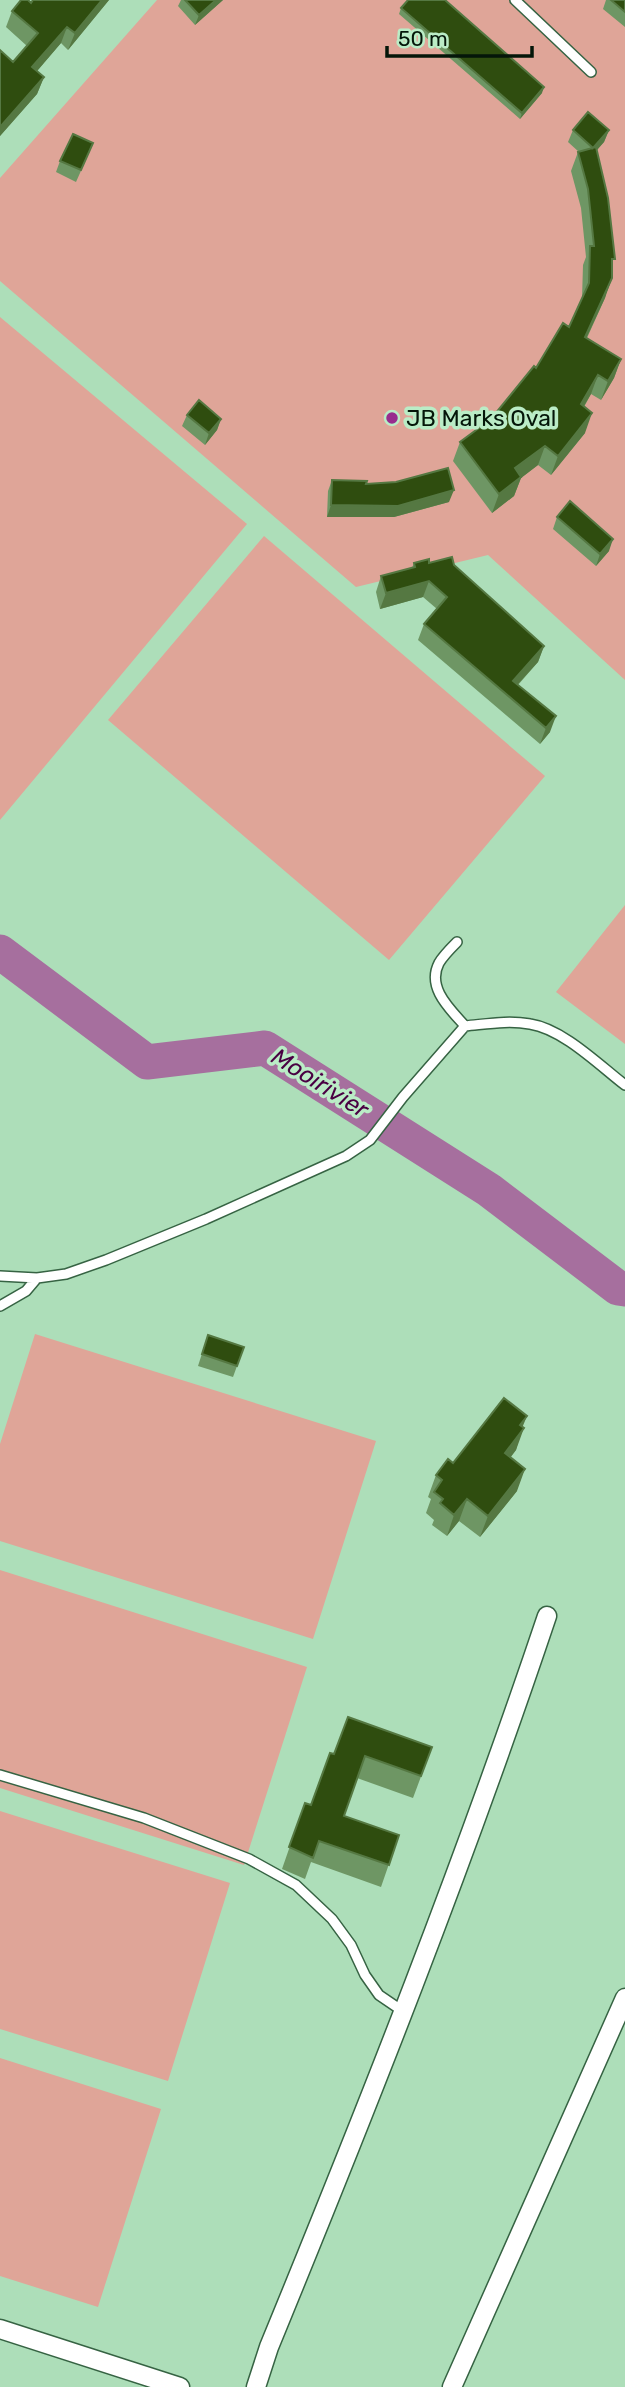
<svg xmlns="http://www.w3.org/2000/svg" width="625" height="2387" viewBox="0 0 625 2387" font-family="Rubik,sans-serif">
	<rect width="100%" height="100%" fill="#addeb9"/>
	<path fill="#dfa598" d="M157,0H625V680L488,555L356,587L0,281V178Z
		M0,317L247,524L0,820Z
		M264,536L545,776L389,960L108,720Z
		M625,905V1044L556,992Z
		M35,1334L376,1441L313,1639L0,1541V1444Z
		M0,1570L307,1667L244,1865L0,1788Z
		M0,1811L230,1883L168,2081L0,2029Z
		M0,2058L161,2109L98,2307L0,2276Z"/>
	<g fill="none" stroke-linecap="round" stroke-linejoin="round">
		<path stroke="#a66f9e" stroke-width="35" d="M0,952L147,1062L265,1048L489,1190L618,1288L625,1289"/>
		<defs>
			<path id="service" d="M515,0L591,72
				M465,1026C487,1024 508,1020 530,1024C563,1029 599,1065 625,1085
				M0,1276L37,1278L66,1274L106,1260L206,1219L346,1156L370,1140L403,1097L465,1026C451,1010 426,988 439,963C443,956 451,948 457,942
				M0,1306L26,1291L37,1278
				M0,1775L144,1818L249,1859L296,1885L332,1919L351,1945L365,1975L379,1995L404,2012"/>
			<path id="minor" d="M0,2329L180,2387
				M256,2387L269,2347C368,2106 464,1863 547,1616
				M452,2387L625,1998"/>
		</defs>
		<use href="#service" stroke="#366343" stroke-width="12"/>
		<use href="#minor" stroke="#366343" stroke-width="21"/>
		<use href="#service" stroke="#fff" stroke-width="9"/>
		<use href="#minor" stroke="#fff" stroke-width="18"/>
	</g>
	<path fill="#6e9664" d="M33,0H109L68,50L61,43L37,71L44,77L37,94L0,136V50L13,62L27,46L6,27L12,11L31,3Z
		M181,0H223L195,25L178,6Z
		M606,0H625V27L603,9Z
		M401,8L542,93L520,119L399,14Z
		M573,130H609L604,142L597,150L612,267L605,298L587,338L621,359L614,378L601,400L591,394L584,407L585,433L551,475L538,465L521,478L514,496L492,513L453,461L460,442L491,419L536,368L569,327L582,299L583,265L586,257L581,208L571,171L578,152H579L568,142Z
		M88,155L76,182L56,172L60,161Z
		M187,415L221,419L217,430L205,445L182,426Z
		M332,480L366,484L449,502L394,517H327L328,491Z
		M557,517L609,551L596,566L553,529Z
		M414,563H429L454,565L544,646L538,662L518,685L550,732L540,744L418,640L424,624L437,609L423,597L380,609L376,592L381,576L412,568Z
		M208,1335L244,1347L233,1377L198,1366Z
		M522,1427L516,1450L510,1458L517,1491L480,1537L459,1521L447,1536L432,1525L434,1520L426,1513L431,1499L428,1497L436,1475L453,1463Z
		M432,1747L413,1798L357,1778L344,1816L399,1835L381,1887L311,1862L305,1879L282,1869L305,1803L311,1805L334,1754Z"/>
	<path fill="#557842" d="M102,0H109L68,50L75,33Z
		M216,0H223L195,25L199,15Z
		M67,27L61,43L26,84L32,67Z
		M44,77L37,94L0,136V127Z
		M544,87L542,93L520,119L522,113Z
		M609,130L604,142L588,160L593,148Z
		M612,278L605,298L578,356L585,337Z
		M621,359L614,378L601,400L608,381Z
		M598,375L591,394L574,423L581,404Z
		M592,413L585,433L551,475L558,456Z
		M221,419L217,430L205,445L209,433Z
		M545,446L538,465L521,478L514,496L492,513L499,494L515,468Z
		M454,490L449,502L394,517H327L331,505Z
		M613,539L609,551L596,566L600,554Z
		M429,581L423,597L380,609L386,593Z
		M544,646L538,662L507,696L513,681Z
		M556,716L550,732L540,744L546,728Z
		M527,1416L520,1433L524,1428L516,1450L497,1475L505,1453L520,1425Z
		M525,1469L517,1491L480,1537L488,1516Z
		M467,1499L459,1521L447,1536L454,1515Z"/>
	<path fill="#2f4d0f" stroke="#557842" stroke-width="2" d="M21,0H28L31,3L33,0H102L75,33L67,27L32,67L44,77L0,127V50L13,62L38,33L12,11Z
		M185,0H216L199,15Z
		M408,0H445L544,87L522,113L401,8Z
		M611,0H625V12Z
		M588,112L609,130L593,148L573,130Z
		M73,134L93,143L81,170L60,161Z
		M596,147L608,198L615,259H612V278L585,337L621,359L608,381L598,375L581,404L592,413L558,456L545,446L515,468L521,477L499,494L460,442L491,419L534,366L536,368L563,323L569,327L589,283L590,246H594L588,189L578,152Z
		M199,400L221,419L209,433L187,415Z
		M448,468L454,490L398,506L331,505L332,480L367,481L366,484L396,482Z
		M570,501L613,539L600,554L557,517Z
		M452,557L454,565L544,646L513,681L556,716L546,728L424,624L447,597L429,581L386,593L381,576L415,567L414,563L429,559V563Z
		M208,1335L244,1347L237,1366L202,1354Z
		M504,1398L527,1416L520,1425L524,1428L505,1453L525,1469L488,1516L467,1499L454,1515L440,1503L443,1499L434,1492L442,1480L436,1475L448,1459L453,1463Z
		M348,1717L432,1747L421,1776L365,1756L344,1816L399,1835L389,1865L319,1841L313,1858L289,1847L305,1803L311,1805L330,1753L334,1754Z"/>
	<circle fill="#982c8e" stroke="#baecc6" stroke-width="2.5" cx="392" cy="418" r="7"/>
	<g text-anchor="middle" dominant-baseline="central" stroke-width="7" stroke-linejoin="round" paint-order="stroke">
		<g font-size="23" fill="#041609" stroke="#baecc6" text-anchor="start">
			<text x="406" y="418">JB Marks Oval</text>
		</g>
		<g font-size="24" font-style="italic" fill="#490143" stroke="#baecc6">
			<text transform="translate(320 1083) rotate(32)">Mooirivier</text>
		</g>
	</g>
	<path d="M387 46v10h145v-10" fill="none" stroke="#041609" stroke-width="3.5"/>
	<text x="398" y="46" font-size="21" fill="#041609" stroke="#baecc6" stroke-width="5" paint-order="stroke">50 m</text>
</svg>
